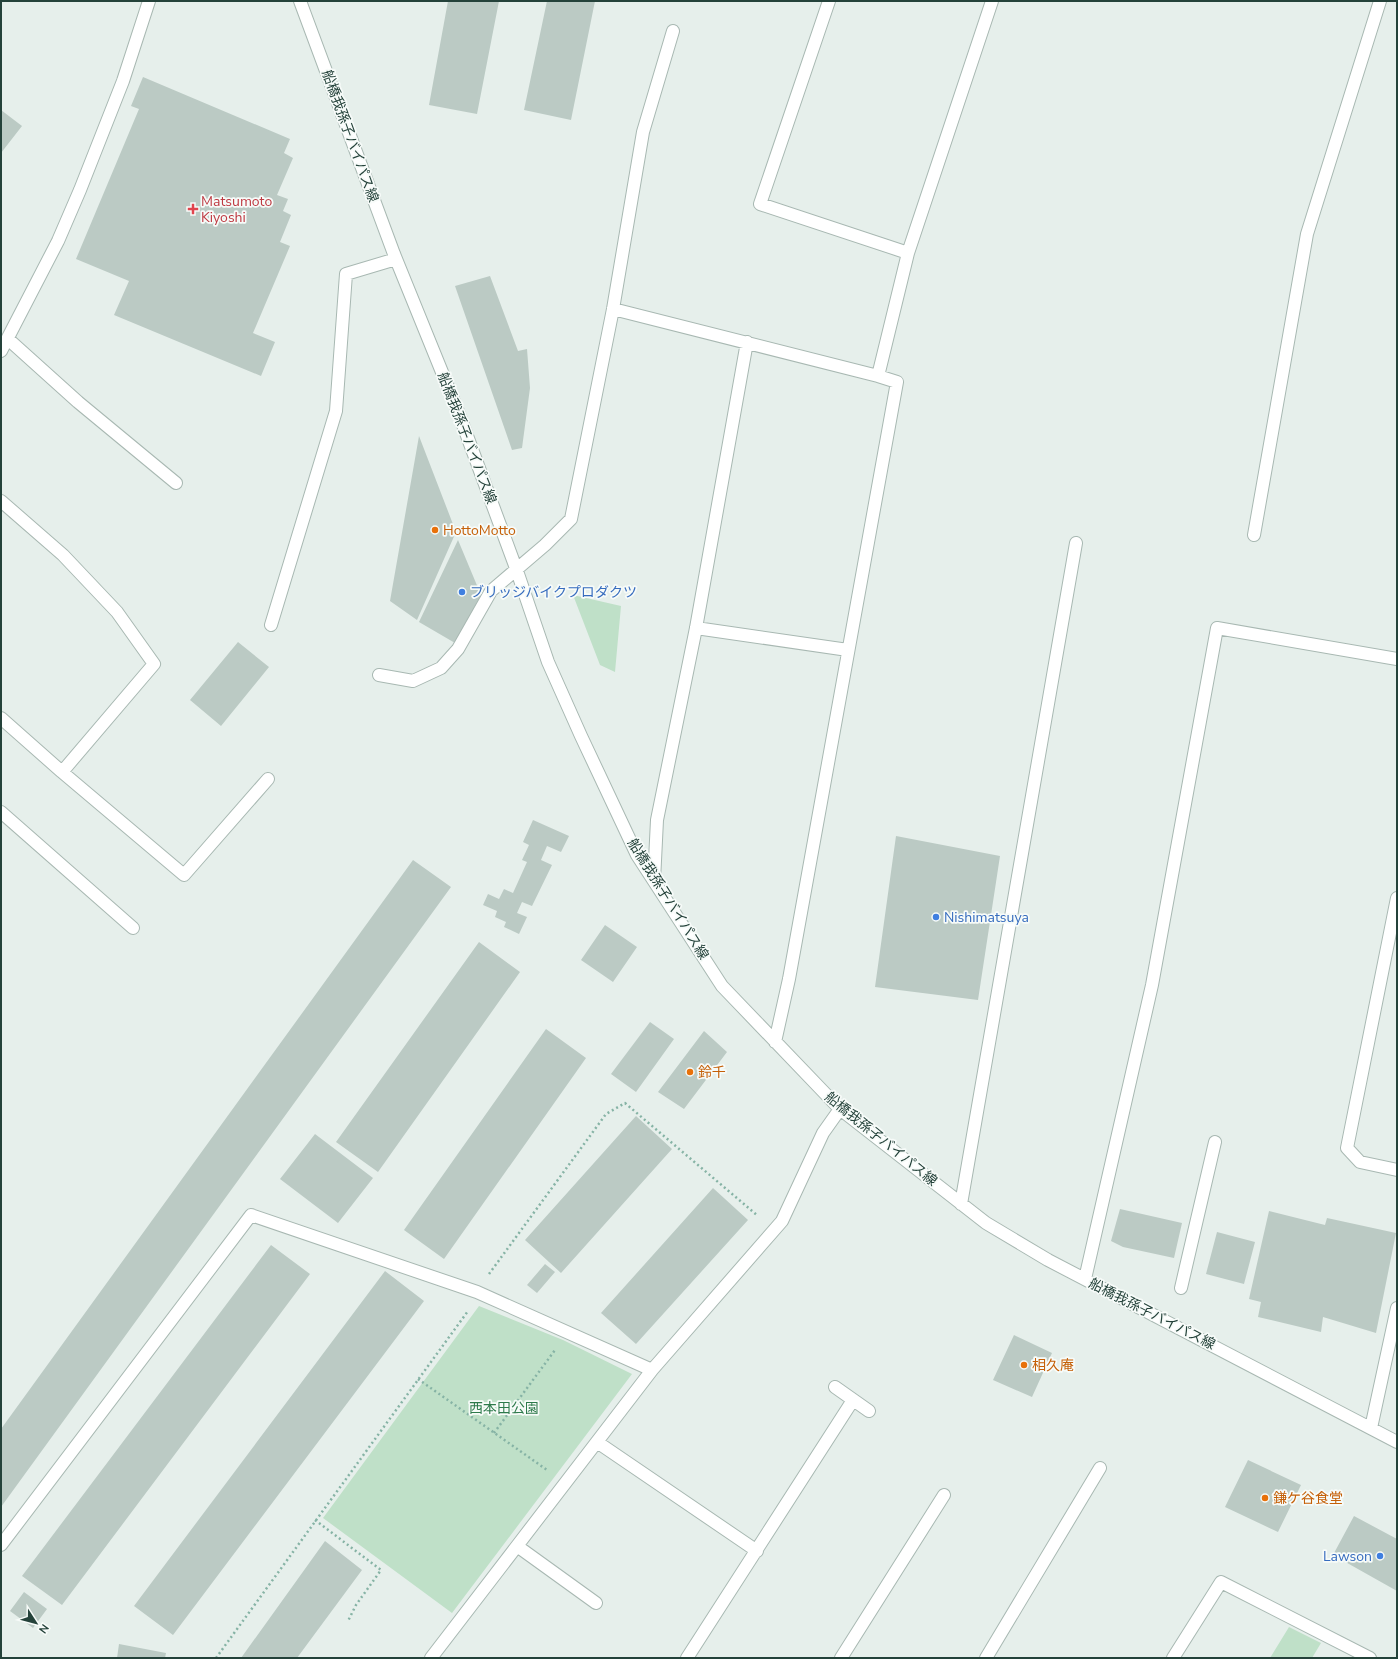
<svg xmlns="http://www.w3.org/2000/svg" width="1398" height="1659" viewBox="0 0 1398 1659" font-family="'Nunito Sans','Noto Sans JP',sans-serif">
	<rect width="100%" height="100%" fill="#e6efeb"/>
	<path fill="#bfe0c8" d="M573,595L621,606L615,672L600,665Z
		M479,1306L563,1340L632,1374L452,1613L323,1518Z
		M1289,1627L1321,1643L1312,1658H1270Z"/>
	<path fill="#bbcac4" d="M448,1H499L477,114L429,105Z
		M547,1H595L571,120L524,110Z
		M143,77L290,139L284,153L293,158L277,195L288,199L283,211L291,215L280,242L290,246L253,333L275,342L261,376L114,315L129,281L76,259L139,109L131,106Z
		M1,110L22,126L1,153Z
		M490,276L518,351L527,349L530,388L522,448L512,450L455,286Z
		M419,436L456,532L417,620L390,601Z
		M458,540L481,595L455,643L419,622Z
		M238,642L269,667L221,726L190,700Z
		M533,820L569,836L561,852L547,846L541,860L552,865L532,906L522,902L517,913L527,917L519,934L504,927L506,922L495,917L497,911L483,905L488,894L499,899L504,889L513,893L527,862L522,860L529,845L523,842Z
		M896,836L1000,856L978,1000L875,987Z
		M413,860L451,887L1,1507V1429Z
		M605,925L637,947L613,982L581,960Z
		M479,942L520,972L378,1172L336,1142Z
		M650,1022L674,1039L636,1092L611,1074Z
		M546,1029L586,1058L444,1259L404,1230Z
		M704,1031L727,1052L684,1109L658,1092Z
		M636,1116L672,1149L561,1273L525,1240Z
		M315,1134L373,1178L338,1223L280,1179Z
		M713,1188L748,1220L636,1344L601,1313Z
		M1120,1209L1182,1223L1174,1258L1123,1247L1111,1241Z
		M1269,1211L1325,1225L1327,1218L1396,1233L1376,1333L1323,1317L1321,1332L1258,1317L1261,1302L1249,1299Z
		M1217,1232L1255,1242L1244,1284L1206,1274Z
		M271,1245L310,1274L62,1605L22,1576Z
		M545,1264L555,1272L537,1293L527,1285Z
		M385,1271L424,1301L173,1635L134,1606Z
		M1014,1335L1052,1353L1032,1397L993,1380Z
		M1248,1460L1301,1485L1278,1532L1225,1507Z
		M1354,1516L1397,1539V1591L1333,1555Z
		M325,1541L362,1570L297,1658H241Z
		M24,1592L47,1609L33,1628L10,1611Z
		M119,1644L166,1653L165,1658H117Z"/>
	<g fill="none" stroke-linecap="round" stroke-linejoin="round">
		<defs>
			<path id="minor" d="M300,1L394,254L459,414L517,571L548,662L581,736L637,855L722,986L840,1109L986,1223L1048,1260L1397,1442
				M829,1L760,204L908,253
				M613,309L878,376L897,382L789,979L775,1042
				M8,339L78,402L176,483
				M1,351L58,241L80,190L123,81L149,1
				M878,376L908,253L992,1
				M1,501L63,555L117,612L154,664L62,772
				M1254,535L1307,234L1380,1
				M271,625L336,411L346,274L396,259
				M696,628L848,650
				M379,675L413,681L441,668L458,649L491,591L545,545L571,519L613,309L643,132L673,31
				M1,718L62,772L184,875L268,779
				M1,812L133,928
				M654,881L657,820L696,628L747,342
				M1397,898L1347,1148L1360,1162L1397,1170
				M961,1204L1076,543
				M1085,1279L1152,985L1217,628L1397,659
				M1181,1288L1215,1142
				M835,1387L869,1411
				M1371,1428L1397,1308
				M597,1442L757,1551
				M1,1545L251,1215L477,1292L652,1370
				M517,1546L596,1603
				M431,1658L652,1370L782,1221L823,1133L840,1109
				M687,1658L853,1400
				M841,1658L944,1495
				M986,1658L1100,1468
				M1173,1658L1221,1582L1370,1658"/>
		</defs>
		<use href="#minor" stroke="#a8b8b2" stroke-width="14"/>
		<path stroke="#86b3a5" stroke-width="2.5" stroke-dasharray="2 3" stroke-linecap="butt" d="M489,1274L606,1114L625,1103L758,1216
			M418,1379L547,1470
			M494,1433L555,1350
			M315,1520L381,1570L356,1605L348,1621
			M216,1658L468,1311"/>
		<use href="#minor" stroke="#fff" stroke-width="12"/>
	</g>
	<path fill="#e0444e" stroke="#f7fbf9" stroke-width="1.5" d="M191 203h4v4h4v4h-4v4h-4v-4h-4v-4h4z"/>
	<g fill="#e8710a" stroke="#f7fbf9" stroke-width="1.5">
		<circle cx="435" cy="530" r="4"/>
		<circle cx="690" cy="1072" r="4"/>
		<circle cx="1024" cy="1365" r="4"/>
		<circle cx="1265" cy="1498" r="4"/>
	</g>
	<g fill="#3f7fe0" stroke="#f7fbf9" stroke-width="1.5">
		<circle cx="462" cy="592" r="4"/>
		<circle cx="936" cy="917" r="4"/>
		<circle cx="1380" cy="1556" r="4"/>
	</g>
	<g text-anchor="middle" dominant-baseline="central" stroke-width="3.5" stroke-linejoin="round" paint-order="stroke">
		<g font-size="14" fill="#24423a" stroke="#f7fbf9">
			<text transform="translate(350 136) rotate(70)">船橋我孫子バイパス線</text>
			<text transform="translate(467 438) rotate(69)">船橋我孫子バイパス線</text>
			<text transform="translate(668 899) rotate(58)">船橋我孫子バイパス線</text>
			<text transform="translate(881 1139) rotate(39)">船橋我孫子バイパス線</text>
			<text transform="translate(1152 1314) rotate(27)">船橋我孫子バイパス線</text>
		</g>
		<g font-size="14" fill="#be3a42" stroke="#f7fbf9" text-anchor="start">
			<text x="201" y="201">Matsumoto<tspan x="201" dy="16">Kiyoshi</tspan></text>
		</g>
		<g font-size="14" fill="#c56008" stroke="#f7fbf9" text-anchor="start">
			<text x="443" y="530">HottoMotto</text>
			<text x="698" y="1072">鈴千</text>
			<text x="1032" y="1365">相久庵</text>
			<text x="1273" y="1498">鎌ケ谷食堂</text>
		</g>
		<g font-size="14" fill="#366cbe" stroke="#f7fbf9" text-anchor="start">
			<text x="470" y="592">ブリッジバイクプロダクツ</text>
			<text x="944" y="917">Nishimatsuya</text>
			<text x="1372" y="1556" text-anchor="end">Lawson</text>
		</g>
		<g font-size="14" fill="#2d7a4b" stroke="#f7fbf9">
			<text x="504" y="1408">西本田公園</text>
		</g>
	</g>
	<rect width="1398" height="1659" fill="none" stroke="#24423a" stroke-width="4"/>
	<g transform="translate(36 1623) rotate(126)" stroke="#f7fbf9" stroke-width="3" paint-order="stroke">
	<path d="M0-3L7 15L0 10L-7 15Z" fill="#24423a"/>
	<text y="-6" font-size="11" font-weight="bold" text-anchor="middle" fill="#24423a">N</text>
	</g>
</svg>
